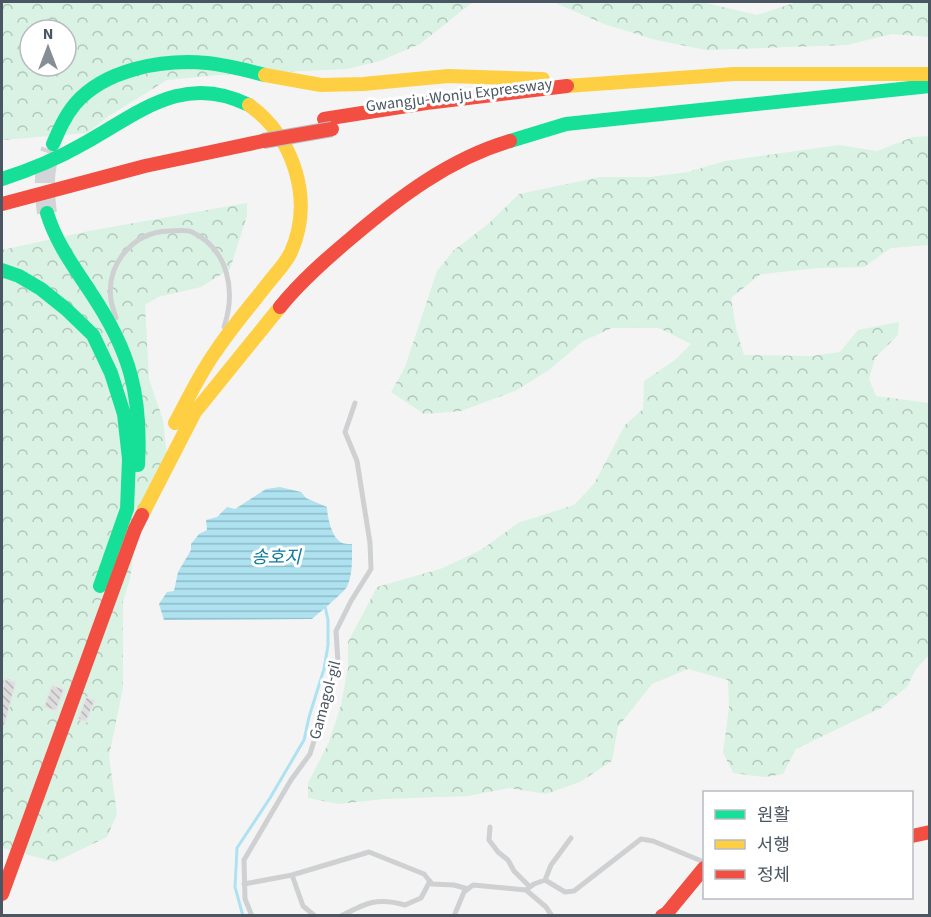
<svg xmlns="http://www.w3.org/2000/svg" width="931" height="917" viewBox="0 0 931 917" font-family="'Source Sans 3','Noto Sans KR',sans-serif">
	<defs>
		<pattern id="forest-crowns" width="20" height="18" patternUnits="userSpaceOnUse" patternTransform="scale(1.5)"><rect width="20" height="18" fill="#d9f2e3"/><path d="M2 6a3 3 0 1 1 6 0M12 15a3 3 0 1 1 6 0" fill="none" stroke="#b2c7bb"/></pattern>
		<pattern id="water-rules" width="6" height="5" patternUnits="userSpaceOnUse" patternTransform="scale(1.5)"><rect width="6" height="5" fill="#aee2f0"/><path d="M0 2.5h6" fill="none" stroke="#90bac6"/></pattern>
		<pattern id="building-back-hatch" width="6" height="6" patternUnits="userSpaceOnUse" patternTransform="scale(1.5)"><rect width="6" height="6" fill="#ddddde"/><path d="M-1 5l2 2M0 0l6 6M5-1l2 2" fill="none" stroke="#b5b6b7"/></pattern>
	</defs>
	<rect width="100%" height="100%" fill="#f4f4f4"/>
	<path fill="url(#forest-crowns)" fill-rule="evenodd" d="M2,2H473L420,44L380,61L347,69L218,75L167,80L109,116L87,133L2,140ZM30,30H66V66H30Z
		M553,2H702L757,15L797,2H929V37L892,34L847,45L706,50L656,40L604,24Z
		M929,136V245L891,248L864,267L819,268L761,274L731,298L736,328L744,355L811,356L840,352L858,330L899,322L898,335L875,358L869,379L876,396L929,403V655L916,669L907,687L881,708L796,749L783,774L765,777L733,773L723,752L729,708L728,680L688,669L652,684L618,727L612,761L580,782L546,794L509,788L468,796L384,799L339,804L308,798V783L329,742L341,705L348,667V642L377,587L440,569L481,550L518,523L574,505L594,484L625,425L643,409L644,381L675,360L691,344L659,328H612L583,341L549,370L515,391L461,411L424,414L391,392L405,367L437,271L454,250L487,225L519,194L600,177H650L688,172L725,161L839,145L877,151L913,137Z
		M247,203V216L230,269L201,287L158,297L145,305L149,379L163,420L168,465L140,508L130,579L123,601V688L109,756L117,814L107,837L55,862L2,848V250L89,231Z"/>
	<path fill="url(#water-rules)" d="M280,487L301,492L306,498L327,507C327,515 331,534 338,540C341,544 347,544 352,544C352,558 353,574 347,587C343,593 319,613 312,619L164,620L159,604L167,592L174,591L178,572L191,550V544L199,534L207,530L206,520L217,517L227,507L235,509L266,489Z"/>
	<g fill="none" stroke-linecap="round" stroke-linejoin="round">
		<path stroke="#aee2f0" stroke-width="3" d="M243,916L235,887L237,848L270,798L304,740L309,717L324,669L328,645V620L325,606"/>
	</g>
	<path fill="url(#building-back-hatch)" stroke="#e5e6e7" stroke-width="1.5" d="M5,679L16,682L4,727L2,726V691Z
		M52,685L64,689L56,711L44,707Z
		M86,697L95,700L86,722L78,719Z"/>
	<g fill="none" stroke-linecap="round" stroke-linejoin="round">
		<path stroke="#d2d4d7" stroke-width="20" stroke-dasharray="20 10" stroke-linecap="butt" d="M47,213C44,190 43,171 51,150"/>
		<path stroke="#ced0d2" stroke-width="5" d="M116,318C114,312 112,306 111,300C106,264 133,232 169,231C176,231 186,229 192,232C229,250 236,291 224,327
			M490,827L489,840L498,852L508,860L514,871L530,887
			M292,875L303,906L315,916
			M545,880L551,865L571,838
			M244,884L292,875L369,852L424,874L432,884L454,885L468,889
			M526,890L534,884L545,880L565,892L574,891L641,839L653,841L704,862
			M252,916L245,899L244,860L291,780L310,754L338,663L336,631L351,601L371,569L370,543L357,461L345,432L355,403
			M341,916C366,903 377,897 405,905L421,898L430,881
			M454,916L464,892L473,885L526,890L546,907L552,916"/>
		<path stroke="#16e098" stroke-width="14" d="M510,141L566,124L930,86
			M53,144C59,130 65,116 75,104C105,69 163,59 207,63C227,65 246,70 265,75
			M2,179C30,170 57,159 83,144C139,113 183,72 249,105
			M47,213C56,243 74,267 91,293C130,351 142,395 138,465
			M2,270L19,276L41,289L66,309L93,335L111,373L124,414L129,459L127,509L100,586"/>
		<path stroke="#ffcf43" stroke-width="14" d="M265,75L321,85L363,84L448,76L543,79
			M567,86L734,74H930
			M175,423C188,399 200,373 216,351C232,327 251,305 269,282C276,273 286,263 291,252C314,200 294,137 249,105
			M142,515L195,412L280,307"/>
		<path stroke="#f24e42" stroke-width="14" d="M324,119L426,103L567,86
			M2,204L145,166L263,141
			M280,307C301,281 325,260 350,239C398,198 449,159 510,141
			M912,836L930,832
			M2,894L135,529L142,515
			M662,916L667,913L704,868"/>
		<defs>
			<path id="jam-bridge" d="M263,141L332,129"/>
		</defs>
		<use href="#jam-bridge" stroke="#b9bec3" stroke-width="16" stroke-linecap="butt"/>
		<use href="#jam-bridge" stroke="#f24e42" stroke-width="14"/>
	</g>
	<g text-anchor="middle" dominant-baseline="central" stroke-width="6" stroke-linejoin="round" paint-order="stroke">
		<g font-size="16" fill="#4a5661" stroke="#fff">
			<text transform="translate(459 95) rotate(-7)">Gwangju-Wonju Expressway</text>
			<text transform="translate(325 700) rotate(-75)">Gamagol-gil</text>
		</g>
		<g font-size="18" font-style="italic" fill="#0c7c9b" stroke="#fff">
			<text x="276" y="557">송호지</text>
		</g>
	</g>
	<rect width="931" height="917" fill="none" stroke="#4a5661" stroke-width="6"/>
	<rect x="703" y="791" width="210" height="108" fill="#ffffff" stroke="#b7bbc0" stroke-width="1.5"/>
	<rect x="715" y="810" width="30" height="9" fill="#16e098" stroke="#b7bbc0" stroke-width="1.5"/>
	<text x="757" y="821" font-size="18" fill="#4a5661">원활</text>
	<rect x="715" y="840" width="30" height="9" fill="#ffcf43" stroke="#b7bbc0" stroke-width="1.5"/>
	<text x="757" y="851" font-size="18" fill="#4a5661">서행</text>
	<rect x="715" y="870" width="30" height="9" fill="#f24e42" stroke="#b7bbc0" stroke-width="1.5"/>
	<text x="757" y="881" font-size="18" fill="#4a5661">정체</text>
	<g transform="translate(48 48)"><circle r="28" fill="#ffffff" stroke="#b7bbc0" stroke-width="1.5"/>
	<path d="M0-4.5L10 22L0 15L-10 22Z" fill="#868d94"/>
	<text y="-9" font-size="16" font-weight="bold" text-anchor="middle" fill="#4a5661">N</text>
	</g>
</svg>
